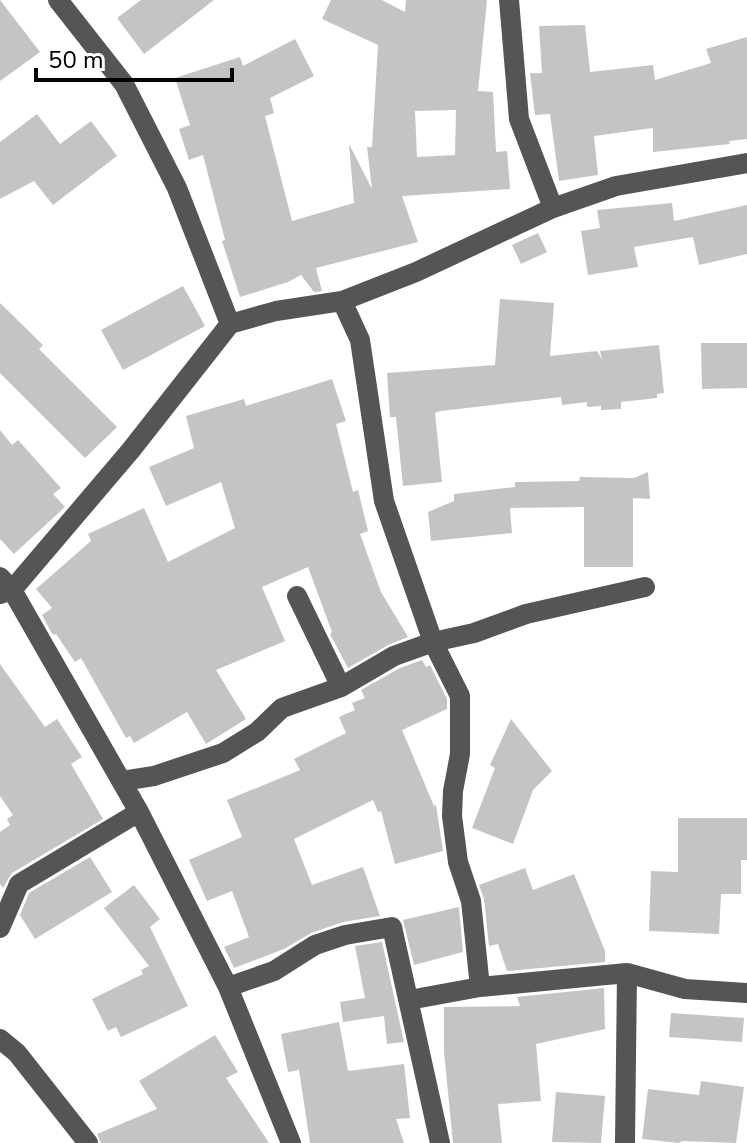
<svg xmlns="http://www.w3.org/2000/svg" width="747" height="1143" viewBox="0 0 747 1143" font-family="'Nunito Sans',sans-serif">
	<rect width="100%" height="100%" fill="#fff"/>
	<path fill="#c4c4c4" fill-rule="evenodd" d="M0,0L40,52L0,81Z
		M141,0H214L144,54L117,18Z
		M331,0H382L405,12L406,0H487L478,91L493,92L496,152L507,151L510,189L402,196L418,242L316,268L322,291L314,292L301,275L288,282L240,297L222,241L225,240L203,155L189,160L179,129L190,125L175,78L240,57L243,66L295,39L314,76L270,98L274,113L265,116L292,221L354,203L349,144L372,189L367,147H372L378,45L322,19ZM456,110L455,155L417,157L415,111Z
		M585,25L590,72L653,65L655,80L711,63L706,49L747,37V139L729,141L730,144L653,152V128L594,136L598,175L559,181L550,114L535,115L530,73H542L539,26Z
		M37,114L60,144L91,121L117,156L53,205L34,181L0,199V142Z
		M672,203L674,221L747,205V254L699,265L693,237L634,247L638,267L588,275L581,231L600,228L597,210Z
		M538,233L547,252L521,264L512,245Z
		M183,286L205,326L123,370L101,330Z
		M500,299L554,303L550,356L597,351L602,360L600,351L659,345L664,393L657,394V398L621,402V409L601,410V406L587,407V402L562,405L561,397L441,411L435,413L442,482L403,486L396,417H390L387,373L495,365Z
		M0,303L43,345L39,349L117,427L85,458L0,373Z
		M701,343H747V388L702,389Z
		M332,379L346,421L336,424L353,492L358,490L368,531L360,534L381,592L408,637L388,645L348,668L330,634L332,632L308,567L262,587L285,641L216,670L246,719L206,744L187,712L134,743L130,736L126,738L81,658L75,662L56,634L54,635L51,632L42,615L52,608L36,589L91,541L88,534L144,508L168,562L235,528L221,482L166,506L149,467L194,448L186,416L244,399L246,406Z
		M0,430L12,445L18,440L61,488L53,494L65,507L14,554L0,539Z
		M648,472L650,499L633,498V567H584V507L510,508L512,533L431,541L428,512L454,501V494L515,487V482L579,481L580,477L634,478Z
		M422,660L426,667L430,665L447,699V709L402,730L434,806L436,805L443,851L395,864L381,811L378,812L373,800L294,839L312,885L363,867L380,916L343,922L311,933L284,949L234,968L224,947L249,937L232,891L207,901L189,860L242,837L227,800L300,770L294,759L346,733L339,717L355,710L352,703L365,698L361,690L400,668Z
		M0,664L45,727L57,719L82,757L71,764L103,819L12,873L3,888L0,884V832L10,825L7,819L13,815L0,796Z
		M511,719L552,771L533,790L513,844L472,828L495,768L490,765Z
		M678,818H747V860H741V894H721L719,934L649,931L651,871L678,872Z
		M90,857L112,892L35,939L20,915L29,893Z
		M525,868L533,890L574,874L605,951V962L507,971L498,944L489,946L484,899L479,885Z
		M134,885L160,919L150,927L188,1006L121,1037L116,1027L108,1031L92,999L143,974L141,970L149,966L104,908Z
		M459,907L463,952L414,965L403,920Z
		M382,942L404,1042L387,1044L384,1016L343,1022L340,1002L365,998L355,946Z
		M604,988L605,1029L536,1044L541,1101L498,1104L502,1143H453L444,1052V1007L520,1006L517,997Z
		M671,1013L744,1018L742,1042L669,1037Z
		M339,1022L348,1071L404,1064L410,1118L396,1119L404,1143H310L299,1070L288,1072L281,1034Z
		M215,1035L238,1072L226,1078L269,1143H101L97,1134L157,1109L139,1081Z
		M701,1081L744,1087L736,1143L682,1141L679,1143L642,1139L648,1089L699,1095Z
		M556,1092L605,1096L601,1143L552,1142Z"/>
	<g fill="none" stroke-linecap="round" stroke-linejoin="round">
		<path stroke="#555" stroke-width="20" d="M58,0L124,84L177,188L230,324
			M509,0L519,119L553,208
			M342,301L360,340L384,501L433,642L460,696V754L453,791L452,816L458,862L471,901L480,987
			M0,577L12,590L139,812L228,987L291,1143
			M0,594L12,590L131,450L230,324L276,311L342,301L416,272L553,208L616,186L747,163
			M297,596L341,687
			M122,781L154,776L223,753L257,732L282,708L341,687L394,656L433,642L474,633L526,614L645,587
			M0,928L19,884L139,812
			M228,987L274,971L315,945L345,935L392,927L440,1143
			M409,1000L480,987L627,973L685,989L747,993
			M0,1039L17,1053L88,1143
			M625,1143L627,973"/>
	</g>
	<path d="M36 68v12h196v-12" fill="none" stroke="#000000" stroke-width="4"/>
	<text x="48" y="68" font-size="24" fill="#000000" stroke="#ffffff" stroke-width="6" paint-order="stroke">50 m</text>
</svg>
